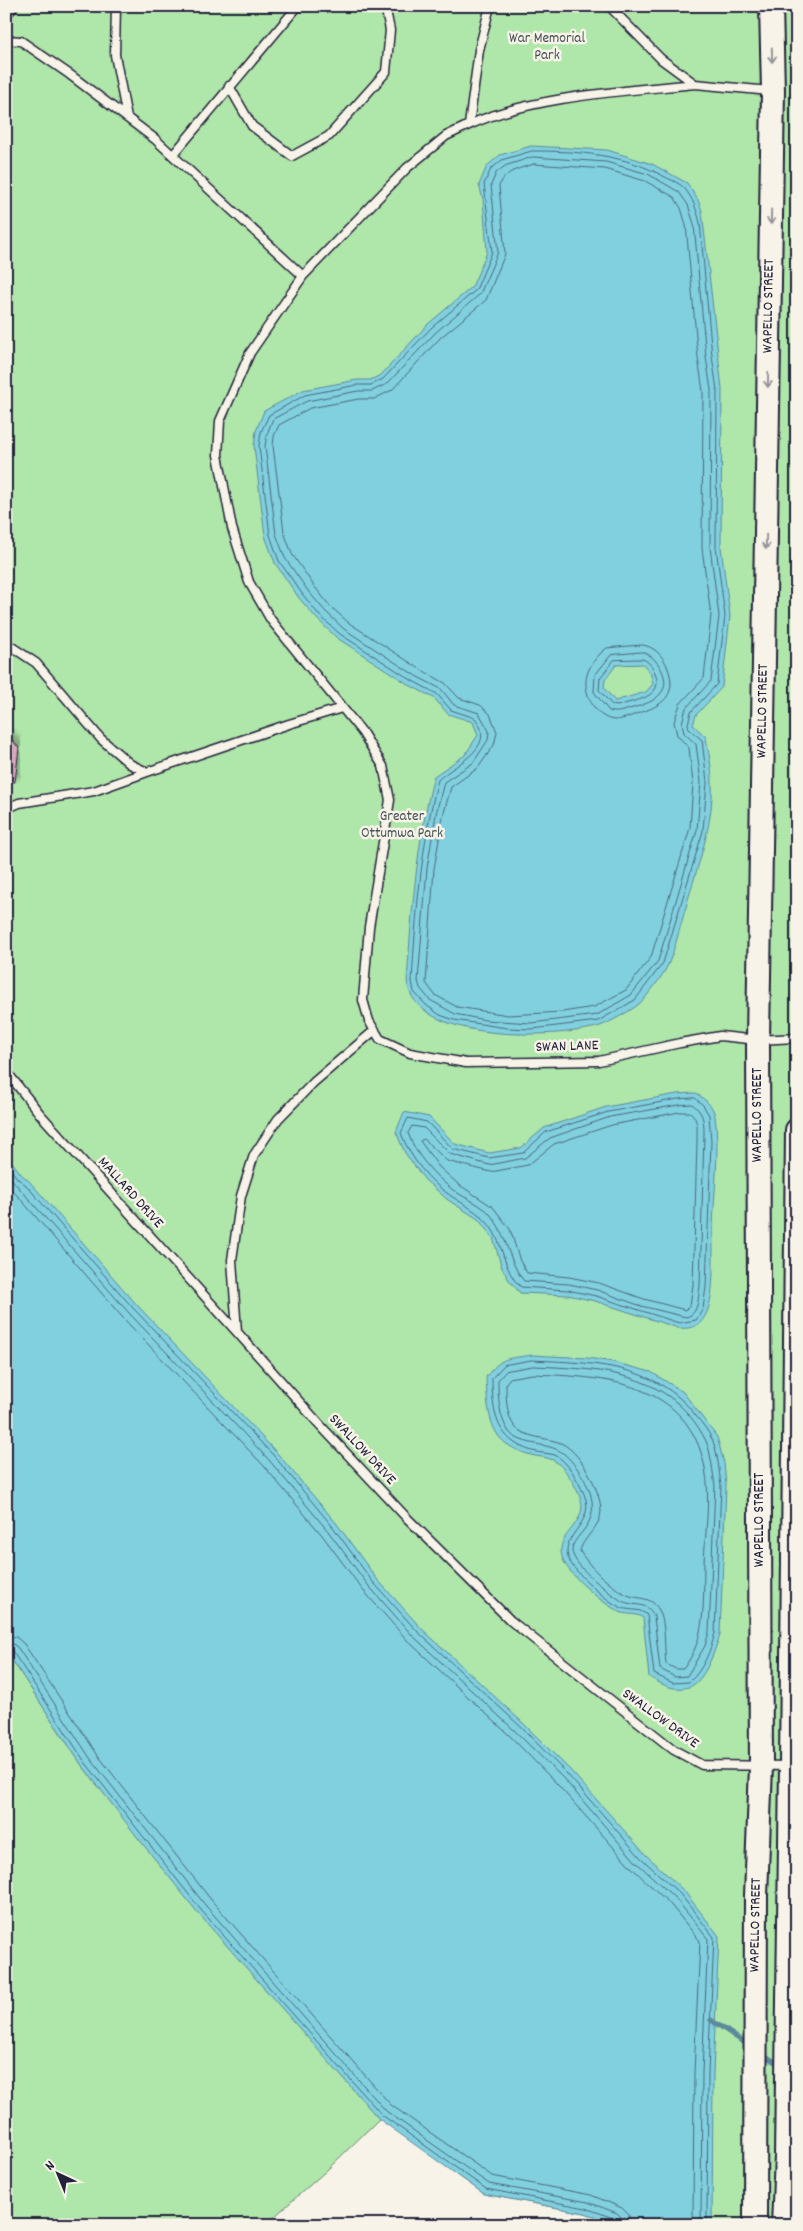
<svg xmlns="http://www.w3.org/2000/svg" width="803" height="2231" viewBox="0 0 803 2231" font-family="Dekko,sans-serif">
	<defs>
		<filter id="shadow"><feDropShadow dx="4.5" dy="-4.5" stdDeviation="2.5" flood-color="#0004"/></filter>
	</defs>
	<rect width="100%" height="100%" fill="#f7f3e8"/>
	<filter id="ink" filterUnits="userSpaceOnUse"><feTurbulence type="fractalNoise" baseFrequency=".02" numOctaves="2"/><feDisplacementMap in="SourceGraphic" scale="10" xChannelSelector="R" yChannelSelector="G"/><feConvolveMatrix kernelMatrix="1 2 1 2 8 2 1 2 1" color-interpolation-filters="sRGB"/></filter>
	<g filter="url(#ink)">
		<path fill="#afe6a9" stroke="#688472" d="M6,6H797V2225H625L585,2213L484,2194L456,2174L340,2074L379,2119L327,2170L265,2225H6V1651L81,1764L170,1877L6,1645Z"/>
		<path fill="#81d0df" stroke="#5b8a9d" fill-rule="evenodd" d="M531,146L607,150L652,164L687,183L698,200L702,211L722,389L721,547L730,616L722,687L696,715L693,725L706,737C708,751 712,767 712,782C714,825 697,866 686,907C680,926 676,946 668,965C664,974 647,997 639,1004C632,1010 609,1023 600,1026C556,1039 414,1044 407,981C412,909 416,846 434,776L465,755L478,735L473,722L448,714L434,698L411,686L337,638L317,619L299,598L275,563L265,536L254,446L256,431L264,411L303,390L357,380H370L381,375L428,324L472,287L487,252L483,199L479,185L487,166L500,155ZM643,664L650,672L653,684L646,692L615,701L604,688L605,680L616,665Z
			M696,1093C704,1099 713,1105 715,1116C720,1148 714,1193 713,1227C712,1249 716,1295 706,1314C700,1327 691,1329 678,1328L595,1301L568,1295L520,1293L509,1280L502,1268L493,1238L478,1219L448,1200L425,1180L405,1153L396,1132L404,1112L429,1117L455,1144L489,1153L521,1148L544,1128L606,1107L677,1094Z
			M6,1154L21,1174L30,1182L137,1305L277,1453L337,1524L376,1578L421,1628L523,1723L571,1771L645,1854L684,1891L719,1936L713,2073L712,2225H618L585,2213L484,2194L379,2119L198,1913L138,1838L81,1764L6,1651Z
			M532,1355L587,1358L613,1362L651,1372L683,1392L717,1437L724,1463L726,1486L720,1634C716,1648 706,1677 693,1685C689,1688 679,1689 674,1688C666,1687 656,1681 649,1677L643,1618C636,1612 625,1616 618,1611C600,1601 584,1587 571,1572C540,1535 592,1529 580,1497C575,1485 565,1466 553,1460C547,1457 538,1457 531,1455C522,1453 507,1446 501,1439C487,1424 487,1396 486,1377C502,1356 507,1359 532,1355Z"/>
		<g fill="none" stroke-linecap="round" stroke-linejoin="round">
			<path stroke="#48687d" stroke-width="1" d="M532,151C578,151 624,154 665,177C671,180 680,183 685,189C693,199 697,210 700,223L712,356L717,390L716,547L725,616L717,684L691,712L688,724L689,729L702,740L707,782L703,831L663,963L635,1000L598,1021L532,1029L507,1028L454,1020L440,1015L426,1005L414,992L412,981C416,913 421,846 438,780C456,763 498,748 475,718L451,710L437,694L413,681L340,634L320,616L303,595L279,561L270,535L259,446L261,432L269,415L305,395L357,385H371L383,379L431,328L476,290L492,252L484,184L491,169L502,160Z
				M533,157L606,162L648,174L679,192L688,205L694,224L706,357L711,390L710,547L719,616L711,681L686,708L682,723L684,733L696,744L701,782L697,830L658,961L631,995L597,1015L531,1023L485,1020L455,1014L430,1000L420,988L418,981L427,868L436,814L444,782L473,763L488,740L489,731L479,713L454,705L441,689L416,676L344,629L325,611L308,591L285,558L276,534L265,446L267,434L273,419L307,401L358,391H372L387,384L435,333L480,294L498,252L491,185L496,173L505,166Z
				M534,164L605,169L645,181L674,197L681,208L686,225L698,358L703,391L702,548L711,616L704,678L680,704L674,722L677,735L689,748L693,783L690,828L651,957L626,990L594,1007L562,1012L508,1015L457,1007L435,995L426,983L434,869L443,816L451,787L478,768L494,745L497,732L490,714L480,705L459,698L445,683L420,669L349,623L330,606L314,586L292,554L284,532L273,446L274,436L279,425L310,408L359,399H374L392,390L440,338L486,300L505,254L499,186C506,170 519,169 534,164Z
				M642,645C654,646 663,656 667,666C679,696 662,706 636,714C629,717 621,720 614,720C595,718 582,692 587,675C589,666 599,653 607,648Z
				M642,652C655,654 670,677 663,690C656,702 644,704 633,708C625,710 618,714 609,711L594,692L595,675L611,655Z
				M642,659C648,660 653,667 655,673C665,698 635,700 617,706L612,705L599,690L600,678L614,660Z
				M695,1098L703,1105L709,1115L711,1141L706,1287L703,1309L696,1320L679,1323L596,1296L568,1290L521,1287C503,1272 504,1244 490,1226C479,1212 465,1205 451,1196C429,1181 410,1158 401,1133L408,1118L427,1122L453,1149L489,1158L523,1153L546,1132L608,1112L678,1099Z
				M679,1105L692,1104C703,1112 704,1120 704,1133L700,1286C698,1298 699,1314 686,1317L641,1306L597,1290L569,1284L524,1281C506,1259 508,1231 486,1210C476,1202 463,1197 453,1190C434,1175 416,1156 408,1133L412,1126L424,1128L450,1154L489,1165L525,1158L550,1138L610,1117Z
				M680,1112H690C699,1119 697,1131 697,1141L693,1285L690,1305L685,1310L644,1299L599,1283L569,1277L527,1273L520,1261L510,1229L493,1207L458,1184L439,1167L420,1141L424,1139L447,1161L491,1172L528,1165L554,1144L612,1125Z
				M6,1163L17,1178L26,1185L133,1308L274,1456L333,1527L372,1581L417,1631L520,1726L567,1774L641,1858L680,1894L714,1937L708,2073L707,2225
				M6,1173L129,1313L269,1460L328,1531L368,1585L412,1635L515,1731L563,1778L636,1862L676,1899L708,1939L702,2073L701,2225
				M6,1186L17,1195L123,1318L263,1465L322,1535L362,1589L407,1640L510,1736L557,1784L631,1867L670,1904L700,1941L694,2073L693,2225
				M532,1360C593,1363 656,1363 696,1416C702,1423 709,1432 713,1441C718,1455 719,1471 721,1486L715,1633C711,1649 703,1671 689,1682L673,1683L654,1674L647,1615C640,1608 630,1611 622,1608C607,1602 586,1581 575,1569C548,1537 599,1527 584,1494C578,1481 568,1461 555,1455C548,1453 539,1453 532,1451C496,1440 492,1412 492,1378L504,1365Z
				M533,1366C601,1369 671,1371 706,1441C711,1452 713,1474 715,1486L709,1632L705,1646L687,1676L675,1677L660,1669L654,1617C649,1601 634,1607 622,1601C617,1598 608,1592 604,1588C594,1580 574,1564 572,1551C571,1535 599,1528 591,1496C588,1482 571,1456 558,1450C545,1443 519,1445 509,1432C499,1418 498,1397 498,1380L506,1371Z
				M533,1374C605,1377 688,1381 705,1468C711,1498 705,1533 704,1563C703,1600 707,1639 683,1669H676L666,1664C664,1649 666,1622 659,1610C651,1595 637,1600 625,1594C609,1585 589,1567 580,1551C583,1537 601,1527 601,1511C601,1490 579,1448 558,1442C546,1438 524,1437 515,1427C506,1416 506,1396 506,1383L510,1378Z
				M6,1635L16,1637L24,1644L97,1754L153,1826L212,1901L391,2105L492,2176L591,2195L622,2208L629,2215L630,2225
				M6,1643L13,1644L18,1648L90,1758L147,1831L206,1906L386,2111L489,2184L588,2202L617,2213L622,2218L623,2225
				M6,1649L13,1652L85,1762L142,1835L201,1910L382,2115L486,2189L586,2208L613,2218L616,2225"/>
			<path stroke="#5b8a9d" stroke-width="5" d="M711,2020L749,2046
				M763,2054L781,2066"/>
		</g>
		<path fill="#dba5bd" stroke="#22223b" filter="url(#shadow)" d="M6,733L19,748L15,782H6Z"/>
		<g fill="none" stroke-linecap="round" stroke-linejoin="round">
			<defs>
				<path id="service" d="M116,6L115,55L127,118
					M490,6L479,50L469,125L446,136L407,168L303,276L250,353L220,421L218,455L232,528L249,582L271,620L362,732L383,766L390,800L369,927L363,1000L369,1021L380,1039L410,1053L466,1063L599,1061L680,1043L720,1036L758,1040L797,1038
					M609,6L661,59L695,84L771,91
					M6,16L14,6
					M6,40L21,41L69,74L155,139L303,276
					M229,86L252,126L292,156L329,136L386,72L390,30L385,6
					M469,125C531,96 626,91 695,84
					M173,155L298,6
					M6,643L36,663L101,739L130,764L147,772L289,724L342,708
					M6,809L19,803L94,791L147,772
					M375,1030L314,1082L278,1119L254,1155L241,1196L232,1260L237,1332L320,1425L405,1516L511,1621L674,1750L702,1765L790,1766
					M6,1071L40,1114L237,1332"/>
				<path id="secondary" d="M755,2225L756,1896L761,1766L758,1040L773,91L771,6
					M783,2225L786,2157L791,1766L797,1130"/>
			</defs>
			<use href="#service" stroke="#22223b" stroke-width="11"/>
			<use href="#secondary" stroke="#22223b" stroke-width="26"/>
			<use href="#service" stroke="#f7f3e8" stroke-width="8"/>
			<use href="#secondary" stroke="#f7f3e8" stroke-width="22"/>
		</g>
		<defs><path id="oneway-shaft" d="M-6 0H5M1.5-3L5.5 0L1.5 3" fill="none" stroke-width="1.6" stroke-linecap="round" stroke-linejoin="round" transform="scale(1.25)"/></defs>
		<g stroke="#97959a">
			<use href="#oneway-shaft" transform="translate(772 55) rotate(89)"/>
			<use href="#oneway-shaft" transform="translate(771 217) rotate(91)"/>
			<use href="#oneway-shaft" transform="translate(768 380) rotate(91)"/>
			<use href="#oneway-shaft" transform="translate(766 542) rotate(91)"/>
		</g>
	</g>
	<g text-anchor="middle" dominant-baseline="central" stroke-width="5" stroke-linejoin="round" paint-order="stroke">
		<g font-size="15" fill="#455356" stroke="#f7f3e8">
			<text x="547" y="39">War Memorial<tspan x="547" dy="17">Park</tspan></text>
			<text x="402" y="817">Greater<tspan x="402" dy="17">Ottumwa Park</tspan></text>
		</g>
		<g font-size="15" fill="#22223b" stroke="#f7f3e8">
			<text transform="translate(769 306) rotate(-89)">WAPELLO STREET</text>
			<text transform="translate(763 711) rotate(-89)">WAPELLO STREET</text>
			<text transform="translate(567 1047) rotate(-2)">SWAN LANE</text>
			<text transform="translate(758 1115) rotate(-90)">WAPELLO STREET</text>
			<text transform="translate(130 1193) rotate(48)">MALLARD DRIVE</text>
			<text transform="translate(362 1450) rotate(47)">SWALLOW DRIVE</text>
			<text transform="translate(760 1520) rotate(-90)">WAPELLO STREET</text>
			<text transform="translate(660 1719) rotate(36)">SWALLOW DRIVE</text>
			<text transform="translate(756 1925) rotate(-89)">WAPELLO STREET</text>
		</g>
	</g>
	<rect width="803" height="2231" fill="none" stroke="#f7f3e8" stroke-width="25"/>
	<rect x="12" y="12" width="778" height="2206" fill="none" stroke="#22223b" stroke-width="2" filter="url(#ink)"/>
	<g transform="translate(58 2174) rotate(316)" stroke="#f7f3e8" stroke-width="4" paint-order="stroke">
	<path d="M0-4L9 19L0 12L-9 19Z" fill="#22223b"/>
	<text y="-8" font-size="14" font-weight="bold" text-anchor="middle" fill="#22223b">N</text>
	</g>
</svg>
